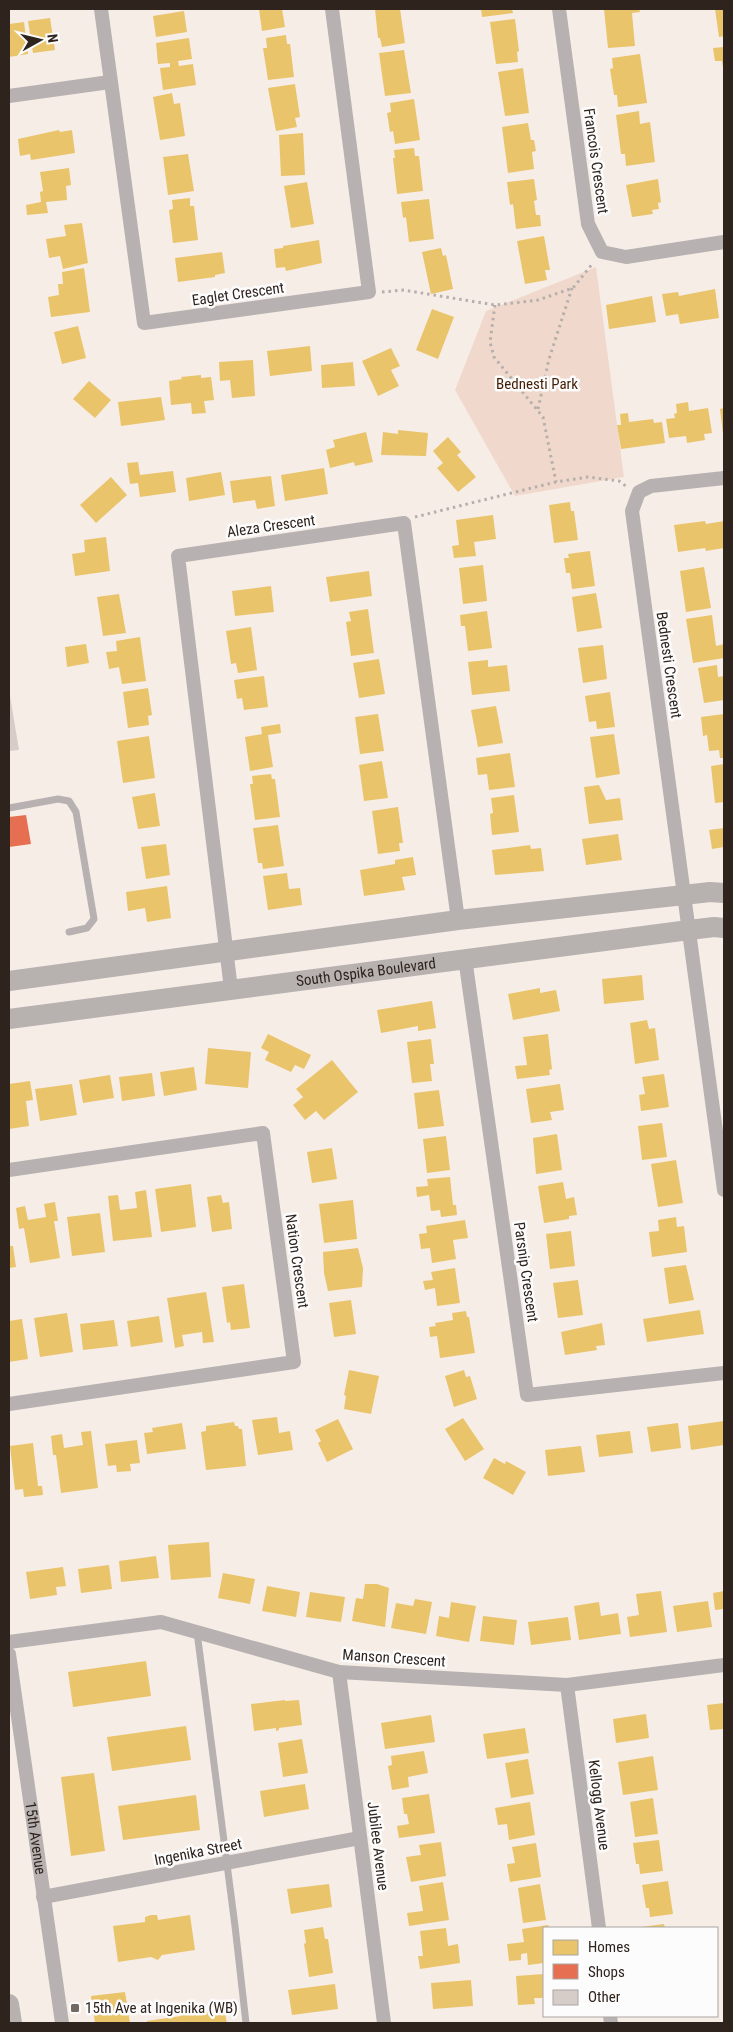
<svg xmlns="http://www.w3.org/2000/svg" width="733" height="2032" viewBox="0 0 733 2032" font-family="'Roboto Condensed',sans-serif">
	<rect width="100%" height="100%" fill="#f7ede7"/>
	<path fill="#f0d9cc" d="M596,267L624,477L515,496L455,390L486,311Z"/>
	<path fill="#e9c46a" d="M259,9H282L285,27L262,31Z
		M375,9H400L405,43L382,47L380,38H378Z
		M481,9H512L513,13L482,17Z
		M604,9H639L640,12L632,13L635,46L608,48Z
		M715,9H724V36L719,37Z
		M184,11L187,32L156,37L153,16Z
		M50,18L55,50L33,53L28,21Z
		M515,19L519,51L517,52L518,62L496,64L490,22Z
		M24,22L28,54L9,57V24Z
		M286,35L287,44H290L294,77L268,80L263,48H267L266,38Z
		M189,38L192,59L178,61L179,66L193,64L196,85L163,90L160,68L170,67V63L158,64L156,43Z
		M724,47V68H723L722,61H715L713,48Z
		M404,50L411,93L385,96L379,53Z
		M640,54L647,103L618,107L617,95H614L610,69L613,68L612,58Z
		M523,68L529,113L505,116L498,72Z
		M295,84L300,117L295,118L297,127L276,131L268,88Z
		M172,93L174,104L180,103L185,136L160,140L153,97Z
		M414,99L420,140L395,144L393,131L390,132L387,113L391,112L390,103Z
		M639,111L640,124L650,122L655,162L626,166L625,154H621L616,115Z
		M528,123L531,140H534L536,151L532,152L534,169L508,173L502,127Z
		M59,130L60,132L72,130L75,153L31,160L30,154L20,156L18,139Z
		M303,133L305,175L281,176L279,135Z
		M414,148L415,156H419L423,191L397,194L393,158H395L394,150Z
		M188,154L194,191L168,195L163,157Z
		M69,168L71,185L66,186L67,200L46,202L48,213L27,215L26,205L41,202L40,192L43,191L40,172Z
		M534,179L537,200L534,201L536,215H540L541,226L516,229L513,204L510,205L507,182Z
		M658,179L661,202L658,203L659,209L652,210L653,214L632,217L626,185Z
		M307,182L314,224L291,228L284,186Z
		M190,198V206H194L198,240L173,243L169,210L173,209L172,200Z
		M429,199L434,239L409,242L406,217L403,218L401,202Z
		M82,223L88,263L63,269L60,256L49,258L46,239L66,236L64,225Z
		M544,236L550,270H545L547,280L525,284L517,241Z
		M319,240L322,263L286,271L285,267L276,268L274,249L283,248V246Z
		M441,248L443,256L446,255L453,289L431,294L422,252Z
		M222,252L225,273L215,275V277L178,282L175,258Z
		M84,268L90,312L51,317L48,297L59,295L58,284H63L62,272Z
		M715,289L719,318L680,324L678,314L666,316L662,294L678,292L679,296Z
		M652,296L656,322L609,329L606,305Z
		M432,309L454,317L438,359L416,350Z
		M78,326L86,358L62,364L54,332Z
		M310,346L312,371L270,376L267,351Z
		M391,348L400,366L391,370L399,386L378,396L362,361Z
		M253,360L255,396L232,398L230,380L220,381L219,362Z
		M353,362L355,386L322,388L321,365Z
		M201,375V378L211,377L214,400L204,401L206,413L192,414L191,403L171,405L169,381L182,379L181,377Z
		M89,381L111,400L95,418L73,399Z
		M161,397L165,420L121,426L118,402Z
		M688,402L689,411L708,408L712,433L704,434L705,440L687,443L686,436L669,438L666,419L675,418L674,414L677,413L676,404Z
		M724,408V434H723L720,409Z
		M628,413L629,422L653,419L654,423L662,422L665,443L621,449L617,425H621L620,414Z
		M398,430L428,433L426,456L381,455L383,432L398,434Z
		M366,432L373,462L355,466L354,462L330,468L326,450L335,447L333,440Z
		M448,437L461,452L457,455L476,477L458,492L437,468L443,463L433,451Z
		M138,462L140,475L173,471L176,492L140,497L138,483L130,484L127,463Z
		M324,468L328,494L285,501L281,475Z
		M221,472L225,495L189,501L186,478Z
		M271,476L275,506L257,509L255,500L233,503L230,481Z
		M111,477L127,495L96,523L80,505Z
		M570,502L571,511H574L578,540L554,543L549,505Z
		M493,515L496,539L474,542L476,556L454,558L452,546L459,545L456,520Z
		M705,521L706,524L724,521V548L706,551L705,548L678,552L674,525Z
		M106,537L110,571L75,576L72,554L85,552L84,540Z
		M590,551L595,586L572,589L570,573H566L564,558H569L568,554Z
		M483,565L487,601L463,604L459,568Z
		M704,567L711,608L686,612L680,571Z
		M369,571L372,596L330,602L326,577Z
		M271,586L274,612L235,616L232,591Z
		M596,593L602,628L577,632L572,597Z
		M119,594L126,633L103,636L97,597Z
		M368,609L374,653L351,656L346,622L351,621L349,612Z
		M487,611L492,648L468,651L465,626H461L460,615Z
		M712,615L716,646L724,644V658L693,663L686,619Z
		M251,627L257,670L238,673L236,663L231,664L226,631Z
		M140,637L146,681L122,684L119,667L109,669L106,652L117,651L116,641Z
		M86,644L89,663L67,667L65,647Z
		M603,645L607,679L583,683L578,648Z
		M379,659L385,694L359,698L353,663Z
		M488,660V667L507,665L510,691L472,695L468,662Z
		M717,665L718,677L724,676V700L704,703L698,668Z
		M264,676L268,707L244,710L242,698L237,699L234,680Z
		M148,688L152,715L148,716L149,725L128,728L123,692Z
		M610,692L615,727L597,729L596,721L589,722L585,696Z
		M496,706L503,743L478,747L471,710Z
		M378,714L384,751L360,754L355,717Z
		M724,714V758H720L719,750L709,751L707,735L703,736L701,717Z
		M280,724L281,733L268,735L273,767L250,771L245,737L262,734L261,727Z
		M614,734L620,774L596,778L590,737Z
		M149,736L155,778L123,783L117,741Z
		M510,753L515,787L489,790L487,774L478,775L476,758Z
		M382,761L388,798L364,801L359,765Z
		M724,764V802L715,803L711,766Z
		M271,774L272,779H275L280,817L255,820L250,784H253L252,776Z
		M599,785L606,800L620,798L623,820L589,824L584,787Z
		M155,793L160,826L138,829L132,797Z
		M514,795L519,832L492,835L490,814L493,813L491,798Z
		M398,807L403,843H399L400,851L378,854L372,811Z
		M278,825L284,866L263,869L262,863H258L253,828Z
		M724,828V847L712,849L709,830Z
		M618,834L622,860L586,865L582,839Z
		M166,844L170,875L146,879L141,847Z
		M530,845L531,849L541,848L544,871L495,875L492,850Z
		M413,857L416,875L402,877L405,890L364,896L360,870L395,864V860Z
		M287,873L289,889L300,888L302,905L268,910L263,876Z
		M167,886L171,918L147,922L145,908L128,911L126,892Z
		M642,975L644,1000L604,1004L602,979Z
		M540,988V993L556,990L560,1011L513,1020L508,994Z
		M432,1001L436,1028L418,1031V1026L381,1033L377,1010Z
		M647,1020L649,1029L655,1028L659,1060L635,1064L630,1023Z
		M268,1034L311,1055L304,1069L295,1065L291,1072L265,1060L269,1052L261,1048Z
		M548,1034L552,1069L549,1070L550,1075L517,1079L515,1066L527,1065L523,1037Z
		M431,1039L434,1064H430L432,1081L412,1083L407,1042Z
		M208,1048L251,1052L248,1088L205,1084Z
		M332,1060L358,1092L324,1120L316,1111L305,1120L293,1105L303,1097L296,1089Z
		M194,1067L197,1090L164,1096L160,1072Z
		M152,1073L155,1096L122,1101L119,1077Z
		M664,1074L669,1107L641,1111L639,1095L645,1094L642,1077Z
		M110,1075L114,1098L83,1103L79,1080Z
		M30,1081L33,1100L26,1101L29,1126L9,1129V1084Z
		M72,1084L77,1115L40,1121L35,1089Z
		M560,1084L564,1110L550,1112L552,1120L531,1123L526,1089Z
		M439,1090L444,1126L418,1129L414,1093Z
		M662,1123L667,1157L642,1160L638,1126Z
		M557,1134L562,1170L536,1174L533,1138Z
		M446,1136L450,1170L427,1173L423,1139Z
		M332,1148L337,1179L312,1183L307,1152Z
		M676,1160L683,1203L658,1207L651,1164Z
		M450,1177L453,1205H456L457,1215L441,1217L440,1210L431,1211L429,1195L417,1197L416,1187L428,1186L427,1179Z
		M563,1182L566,1199L574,1197L577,1215L569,1216V1219L544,1223L538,1186Z
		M191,1184L196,1227L161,1232L155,1189Z
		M146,1190L152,1237L113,1241L108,1196L118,1195L120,1210L137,1208L135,1192Z
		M221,1195L223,1203L229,1202L232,1229L212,1232L207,1197Z
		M353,1200L357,1239L324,1243L319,1204Z
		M55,1202L58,1221H54L60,1258L30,1263L24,1228L19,1229L16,1208L25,1206L28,1220L46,1217L44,1204Z
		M100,1213L105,1252L72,1256L67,1217Z
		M676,1217L677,1227L684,1226L687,1252L652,1257L649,1232L659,1231L658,1220Z
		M465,1220L468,1238L453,1240L456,1259L432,1263L430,1248L421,1249L419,1234L427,1233L426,1226Z
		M571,1231L575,1266L550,1269L546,1234Z
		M9,1246H13L16,1267L9,1268Z
		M358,1248L363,1268L362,1287L328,1291L324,1273L323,1252Z
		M686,1265L694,1300L669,1304L664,1268Z
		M455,1268L460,1303L437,1306L435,1288L425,1290L423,1281L433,1280L431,1272Z
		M578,1280L583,1315L558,1318L553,1283Z
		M244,1284L250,1328L231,1330L230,1322L227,1323L222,1287Z
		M206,1292L214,1342L203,1343L202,1332L182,1335L184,1346L175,1348L167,1298Z
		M351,1300L356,1334L334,1337L329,1303Z
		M700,1310L704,1334L647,1342L643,1319Z
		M466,1311L467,1317H469L475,1353L440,1358L437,1336L430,1337L429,1327L436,1326L435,1323L453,1320L452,1313Z
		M67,1313L73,1352L40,1357L34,1318Z
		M159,1316L163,1342L131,1347L127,1321Z
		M22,1319L28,1359L9,1362V1321Z
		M114,1320L118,1346L83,1350L80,1324Z
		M602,1323L605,1345L596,1346L597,1350L565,1355L561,1332Z
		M349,1370L379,1376L371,1414L344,1409L346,1396L344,1395Z
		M464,1370L466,1377L470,1376L477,1399L454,1407L445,1376Z
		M277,1417L279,1433L290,1431L293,1450L258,1455L252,1420Z
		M463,1418L484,1449L465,1461L445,1429Z
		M338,1419L353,1449L327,1462L318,1443L321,1441L315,1430Z
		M724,1421V1445L691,1450L688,1426Z
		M234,1422L235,1426H238L239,1429H242L246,1466L206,1470L201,1432L206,1431V1426Z
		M182,1423L186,1449L147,1454L144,1433L153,1432L152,1428Z
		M678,1423L681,1448L651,1452L647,1427Z
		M91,1431L98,1488L61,1493L56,1455H53L51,1436L62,1434L64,1448L83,1445L81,1432Z
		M630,1431L633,1453L599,1457L596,1435Z
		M137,1440L140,1463L130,1464L131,1471L117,1472L116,1465L108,1466L105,1444Z
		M33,1443L38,1486H42L43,1495L24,1497L23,1489L15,1490L10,1446Z
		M581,1446L585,1472L548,1476L545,1450Z
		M494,1458L505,1464L506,1461L526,1472L513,1495L483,1478Z
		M209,1542L211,1577L171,1580L168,1545Z
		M156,1556L159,1578L121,1582L119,1561Z
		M109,1565L112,1589L81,1593L78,1569Z
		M63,1567L66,1586L56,1587L57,1595L30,1599L26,1572Z
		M223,1573L255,1579L250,1604L218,1598Z
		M365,1584H377L389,1588L385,1627L352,1621L356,1598L363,1599Z
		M267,1586L300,1592L296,1617L262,1611Z
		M661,1591L667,1632L630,1637L627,1617L639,1615L636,1594Z
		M724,1591V1609L715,1610L713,1593Z
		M310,1592L345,1597L341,1622L306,1617Z
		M415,1599L432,1602L426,1634L391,1628L396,1603L413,1606Z
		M708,1601L712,1627L677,1632L673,1606Z
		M451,1602L476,1606L469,1642L436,1636L439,1616L449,1618Z
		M599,1602L601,1616L618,1613L621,1634L579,1640L574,1606Z
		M483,1616L517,1620L514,1645L480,1641Z
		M568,1617L571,1640L531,1645L528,1622Z
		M146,1661L151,1696L73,1707L68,1672Z
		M285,1700V1701L299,1700L302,1725L279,1728V1730L276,1731V1728L254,1731L251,1704Z
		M724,1703V1729L710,1730L707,1705Z
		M646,1714L649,1738L616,1743L613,1719Z
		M431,1715L435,1742L385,1749L381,1723Z
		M186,1726L191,1760L112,1771L107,1737Z
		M525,1728L529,1753L487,1759L483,1734Z
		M302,1739L308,1773L283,1777L278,1743Z
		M424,1751L428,1773L408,1777L409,1787L392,1790L388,1766L392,1765L391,1756Z
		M653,1756L658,1790L623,1795L618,1762Z
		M528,1759L534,1794L511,1798L505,1763Z
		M94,1773L105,1851L71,1856L61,1777Z
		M305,1784L309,1809L264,1817L260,1791Z
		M429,1794L435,1833L399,1838L397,1826L409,1824L407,1814H404L402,1798Z
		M196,1795L200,1830L123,1840L118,1806Z
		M653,1798L658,1834L635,1837L630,1802Z
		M530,1802L535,1835L509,1840L507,1824L498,1825L495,1808Z
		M659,1840L663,1871L640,1874L639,1864H636L633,1843Z
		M441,1842L446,1876L411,1882L406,1857L421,1855L419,1845Z
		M536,1843L541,1877L510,1882L507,1864L515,1863L512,1847Z
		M668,1881L673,1914L650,1917L649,1908H646L642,1885Z
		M443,1882L449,1920L409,1926L407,1913L423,1911L419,1886Z
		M329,1884L332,1907L291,1914L287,1889Z
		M540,1884L546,1920L523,1923L518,1888Z
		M151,1915H157L158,1920L190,1915L195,1950L162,1955L158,1960L151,1957L118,1962L113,1926L145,1922V1917Z
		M664,1924L665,1928H641V1927Z
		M548,1925L549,1928H544V1963L528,1965L527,1953L521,1954V1960L509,1961L507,1944L524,1942L522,1929Z
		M323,1927L325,1939H328L333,1973L309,1977L304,1944L306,1943L304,1930Z
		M446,1928L448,1946L458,1944L460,1963L420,1969L418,1956H423L420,1931Z
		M544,1974V1998H534L535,2004L518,2005L516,1976Z
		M471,1980L473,2006L433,2009L431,1983Z
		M335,1984L338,2009L292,2015L288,1990Z
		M125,1992L130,2023H95L91,1996Z
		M224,2009L227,2023H147V2021L181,2016L180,2012L187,2009L192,2010V2014Z"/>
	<path fill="#e76f51" d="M26,815L31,844L9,847V817Z"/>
	<path fill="#d7cdc8" d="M9,690L19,750L9,751Z"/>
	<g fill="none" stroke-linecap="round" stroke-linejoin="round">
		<path stroke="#b6afac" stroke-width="3" stroke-dasharray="2.5 4" stroke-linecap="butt" d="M382,292L403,290L495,305L538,300L573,288L593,263
			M495,305L490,342L494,357L543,417L556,482
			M538,409L549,359L572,288
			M415,517L556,482L588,477L619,481L627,487"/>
		<path stroke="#b7b2b1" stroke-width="7" d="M9,808L58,799L69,801L76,812L94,919L87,928L69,932
			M197,1632L235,1926L246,2023"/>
		<g stroke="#b7b2b1" stroke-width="14">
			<path d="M101,9L144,323L369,292L332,9"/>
			<path d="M559,9L588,224L602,252L626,257L724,242"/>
			<path d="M9,96L110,82"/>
			<path d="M724,478L651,486L639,492L632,511L724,1190"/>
			<path d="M465,958L527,1395L724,1373"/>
			<path d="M231,989L178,556L404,523L458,920"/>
			<path d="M9,1170L263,1133L294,1362L9,1404"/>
			<path d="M9,1642L161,1622L339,1672L567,1685L724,1665"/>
			<path id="s1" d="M9,1654L62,2023"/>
			<path d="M339,1672L384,2023"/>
			<path d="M567,1685L599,1928"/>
			<path d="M43,1897L360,1838"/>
			<path d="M610,2016L611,2023"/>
		</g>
		<g stroke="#b7b1b0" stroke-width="20">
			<path d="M9,981L458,920L684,895L710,892L724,893"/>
			<path id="s2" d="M9,1019L689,930L714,927L724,928"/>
			<path d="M9,2004L12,2023"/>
		</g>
	</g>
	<rect fill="#746a64" stroke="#fcfcfc" stroke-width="2" x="70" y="2003" width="10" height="10" rx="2.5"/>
	<g text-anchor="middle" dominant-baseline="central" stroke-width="5" stroke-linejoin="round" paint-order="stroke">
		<g font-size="15" fill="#2e231d" stroke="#fcfcfc">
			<text transform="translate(596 161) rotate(82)">Francois Crescent</text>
			<text transform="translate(238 294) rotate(-8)">Eaglet Crescent</text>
			<text transform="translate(271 526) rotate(-8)">Aleza Crescent</text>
			<text transform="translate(669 665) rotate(82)">Bednesti Crescent</text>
			<text stroke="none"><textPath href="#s2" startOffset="360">South Ospika Boulevard</textPath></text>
			<text transform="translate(297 1261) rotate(82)">Nation Crescent</text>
			<text transform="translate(526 1272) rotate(82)">Parsnip Crescent</text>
			<text transform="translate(394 1658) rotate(4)">Manson Crescent</text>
			<text transform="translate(599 1805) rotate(83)">Kellogg Avenue</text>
			<text stroke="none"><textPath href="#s1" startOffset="186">15th Avenue</textPath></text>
			<text transform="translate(378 1846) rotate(83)">Jubilee Avenue</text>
			<text transform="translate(198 1852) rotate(-11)">Ingenika Street</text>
		</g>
		<g font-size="15" fill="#431e05" stroke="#fcfcfc">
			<text x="537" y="384">Bednesti Park</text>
		</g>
		<g font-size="15" fill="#2e231d" stroke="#fcfcfc" text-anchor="start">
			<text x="85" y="2008">15th Ave at Ingenika (WB)</text>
		</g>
	</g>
	<rect width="733" height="2032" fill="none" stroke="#2e231d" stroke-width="20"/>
	<rect x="543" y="1927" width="175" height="90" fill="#fcfcfc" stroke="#aaa5a3"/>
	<rect x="553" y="1940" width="25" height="15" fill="#e9c46a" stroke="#aaa5a3"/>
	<text x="588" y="1952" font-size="15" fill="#2e231d">Homes</text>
	<rect x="553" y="1964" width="25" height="15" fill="#e76f51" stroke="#aaa5a3"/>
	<text x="588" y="1977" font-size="15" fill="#2e231d">Shops</text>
	<rect x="553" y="1990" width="25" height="15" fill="#d7cdc8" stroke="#aaa5a3"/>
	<text x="588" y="2002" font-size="15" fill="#2e231d">Other</text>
	<g transform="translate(40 40) rotate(82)" stroke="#fcfcfc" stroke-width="4" paint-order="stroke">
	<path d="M0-4L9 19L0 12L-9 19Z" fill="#2e231d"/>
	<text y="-8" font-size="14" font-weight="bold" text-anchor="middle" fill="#2e231d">N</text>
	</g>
</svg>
